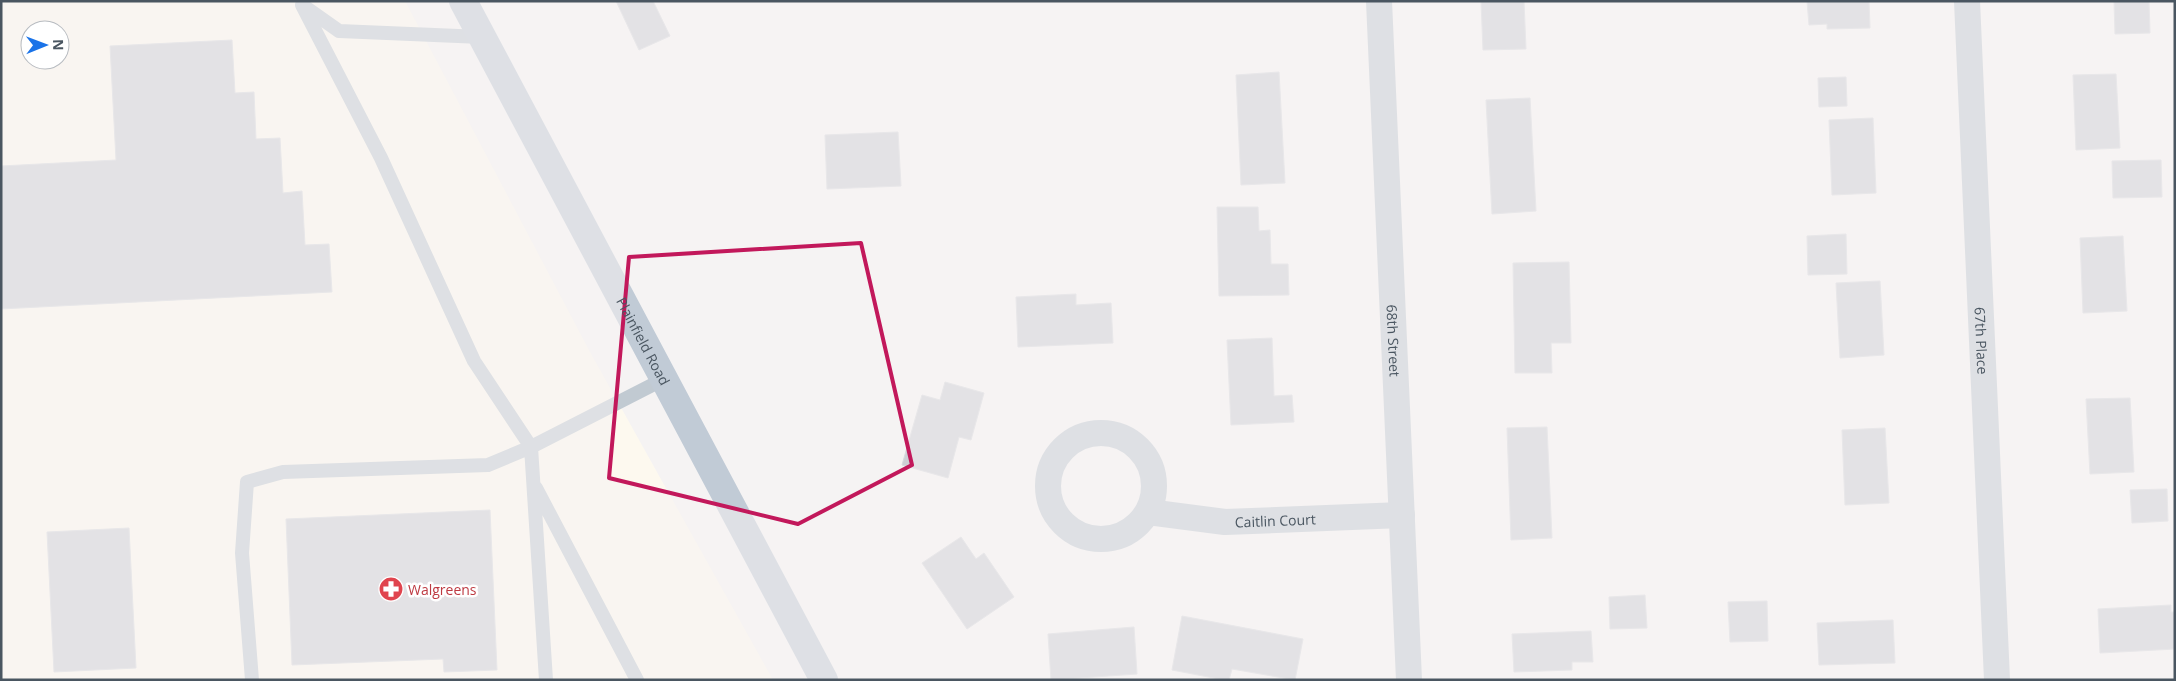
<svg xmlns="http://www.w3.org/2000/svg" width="2176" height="681" viewBox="0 0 2176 681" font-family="'Open Sans',sans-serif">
	<rect width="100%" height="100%" fill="#f5f3f3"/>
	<path fill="#fdf9ef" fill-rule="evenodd" d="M1,1H405L590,352L773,680H1ZM30,30H60V60H30Z"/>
	<path fill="#cdcfd5" stroke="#d7d9de" d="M616,1H653L670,36L639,50Z
		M1481,1H1524L1526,49L1483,50Z
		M1807,1H1869L1870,28L1827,29V24L1809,25Z
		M2114,1H2149L2150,33L2115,34Z
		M232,40L235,93L254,92L256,139L280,138L283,193L302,191L305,245L329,244L332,292L1,309V166L116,160L110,46Z
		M1279,72L1285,183L1241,185L1236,75Z
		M2116,74L2120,148L2076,150L2073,75Z
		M1846,77L1847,106L1819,107L1818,78Z
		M1530,98L1536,211L1492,214L1486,100Z
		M1873,118L1876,193L1832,195L1829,120Z
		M898,132L901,186L827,189L825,135Z
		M2161,160L2162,197L2113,198L2112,161Z
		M1217,207H1258L1259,231L1270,230L1271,264H1288L1289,295L1219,296Z
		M1846,234L1847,274L1808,275L1807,236Z
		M2123,236L2127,311L2083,313L2080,238Z
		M1569,262L1571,343H1551L1552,373H1515L1513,263Z
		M1880,281L1884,355L1840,358L1836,283Z
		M1076,294V305L1111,303L1113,343L1018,347L1016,297Z
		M1272,338L1274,396L1292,395L1294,422L1231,425L1227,340Z
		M945,382L984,393L971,440L959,437L948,478L902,465L922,395L940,400Z
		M2130,398L2134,472L2090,474L2086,399Z
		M1547,427L1552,538L1511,540L1507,428Z
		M1885,428L1889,503L1845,505L1842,430Z
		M2167,489L2168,521L2132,523L2130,490Z
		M490,510L497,670L444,672L443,659L292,665L286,519Z
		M129,528L136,668L54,672L47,532Z
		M961,537L976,559L984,553L1014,597L967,629L922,563Z
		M1645,595L1647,628L1610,629L1609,597Z
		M1767,601L1768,641L1730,642L1728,602Z
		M2171,605V612H2175V649L2100,653L2098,609Z
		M1182,616L1303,639L1295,680L1232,669L1229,680H1224L1172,670Z
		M1893,620L1895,663L1819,665L1817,623Z
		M1134,627L1137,674L1051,680L1048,634Z
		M1591,631L1593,662H1572V670L1514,672L1512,634Z"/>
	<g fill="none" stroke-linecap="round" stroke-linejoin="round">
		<path stroke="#c1cad2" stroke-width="14" d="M302,5L381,158L474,361L531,447L664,379
			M305,7L339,31L482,37
			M536,488L637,680
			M252,680L242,553L247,482L283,472L488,465L531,447L546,680"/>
		<g stroke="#c1cad2" stroke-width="26">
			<path id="s1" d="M1379,1L1409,680"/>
			<path id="s2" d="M1967,1L1997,680"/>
			<circle cx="1101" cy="486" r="53"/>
			<path id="s3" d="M1148,512L1225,522L1402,515"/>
		</g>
		<path stroke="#c1cbd6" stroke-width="28" id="s4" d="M463,1L824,680"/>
	</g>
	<path d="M0 0H2176V681H0ZM861,243L912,465L798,524L609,478L629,257Z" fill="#f5f3f3" fill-opacity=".55" fill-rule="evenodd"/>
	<path fill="none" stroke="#c2185b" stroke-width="4" stroke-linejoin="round" d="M861,243L912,465L798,524L609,478L629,257Z"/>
	<defs>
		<symbol id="pharmacy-disc" viewBox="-11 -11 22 22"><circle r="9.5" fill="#e0444e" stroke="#fff"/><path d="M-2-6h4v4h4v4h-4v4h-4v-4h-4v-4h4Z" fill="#fff"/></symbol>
	</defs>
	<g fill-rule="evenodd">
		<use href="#pharmacy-disc" x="377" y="575" width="28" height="28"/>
	</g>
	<g text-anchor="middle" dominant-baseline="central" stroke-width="5" stroke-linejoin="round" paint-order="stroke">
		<g font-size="14" fill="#4a5661" stroke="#fff">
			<text stroke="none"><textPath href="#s1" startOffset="340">68th Street</textPath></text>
			<text stroke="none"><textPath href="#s2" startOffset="340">67th Place</textPath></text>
			<text stroke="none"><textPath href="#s4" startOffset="385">Plainfield Road</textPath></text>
			<text stroke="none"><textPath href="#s3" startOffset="128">Caitlin Court</textPath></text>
		</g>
		<g font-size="14" fill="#be3a42" stroke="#fff" text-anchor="start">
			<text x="408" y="589">Walgreens</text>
		</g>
	</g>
	<rect width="2176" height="681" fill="none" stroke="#4a5661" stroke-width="5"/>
	<g transform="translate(45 45) rotate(89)"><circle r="24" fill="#ffffff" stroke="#b7bbc0"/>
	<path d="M0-4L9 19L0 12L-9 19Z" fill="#1a73e8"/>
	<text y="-8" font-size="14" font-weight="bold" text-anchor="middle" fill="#4a5661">N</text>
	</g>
</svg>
